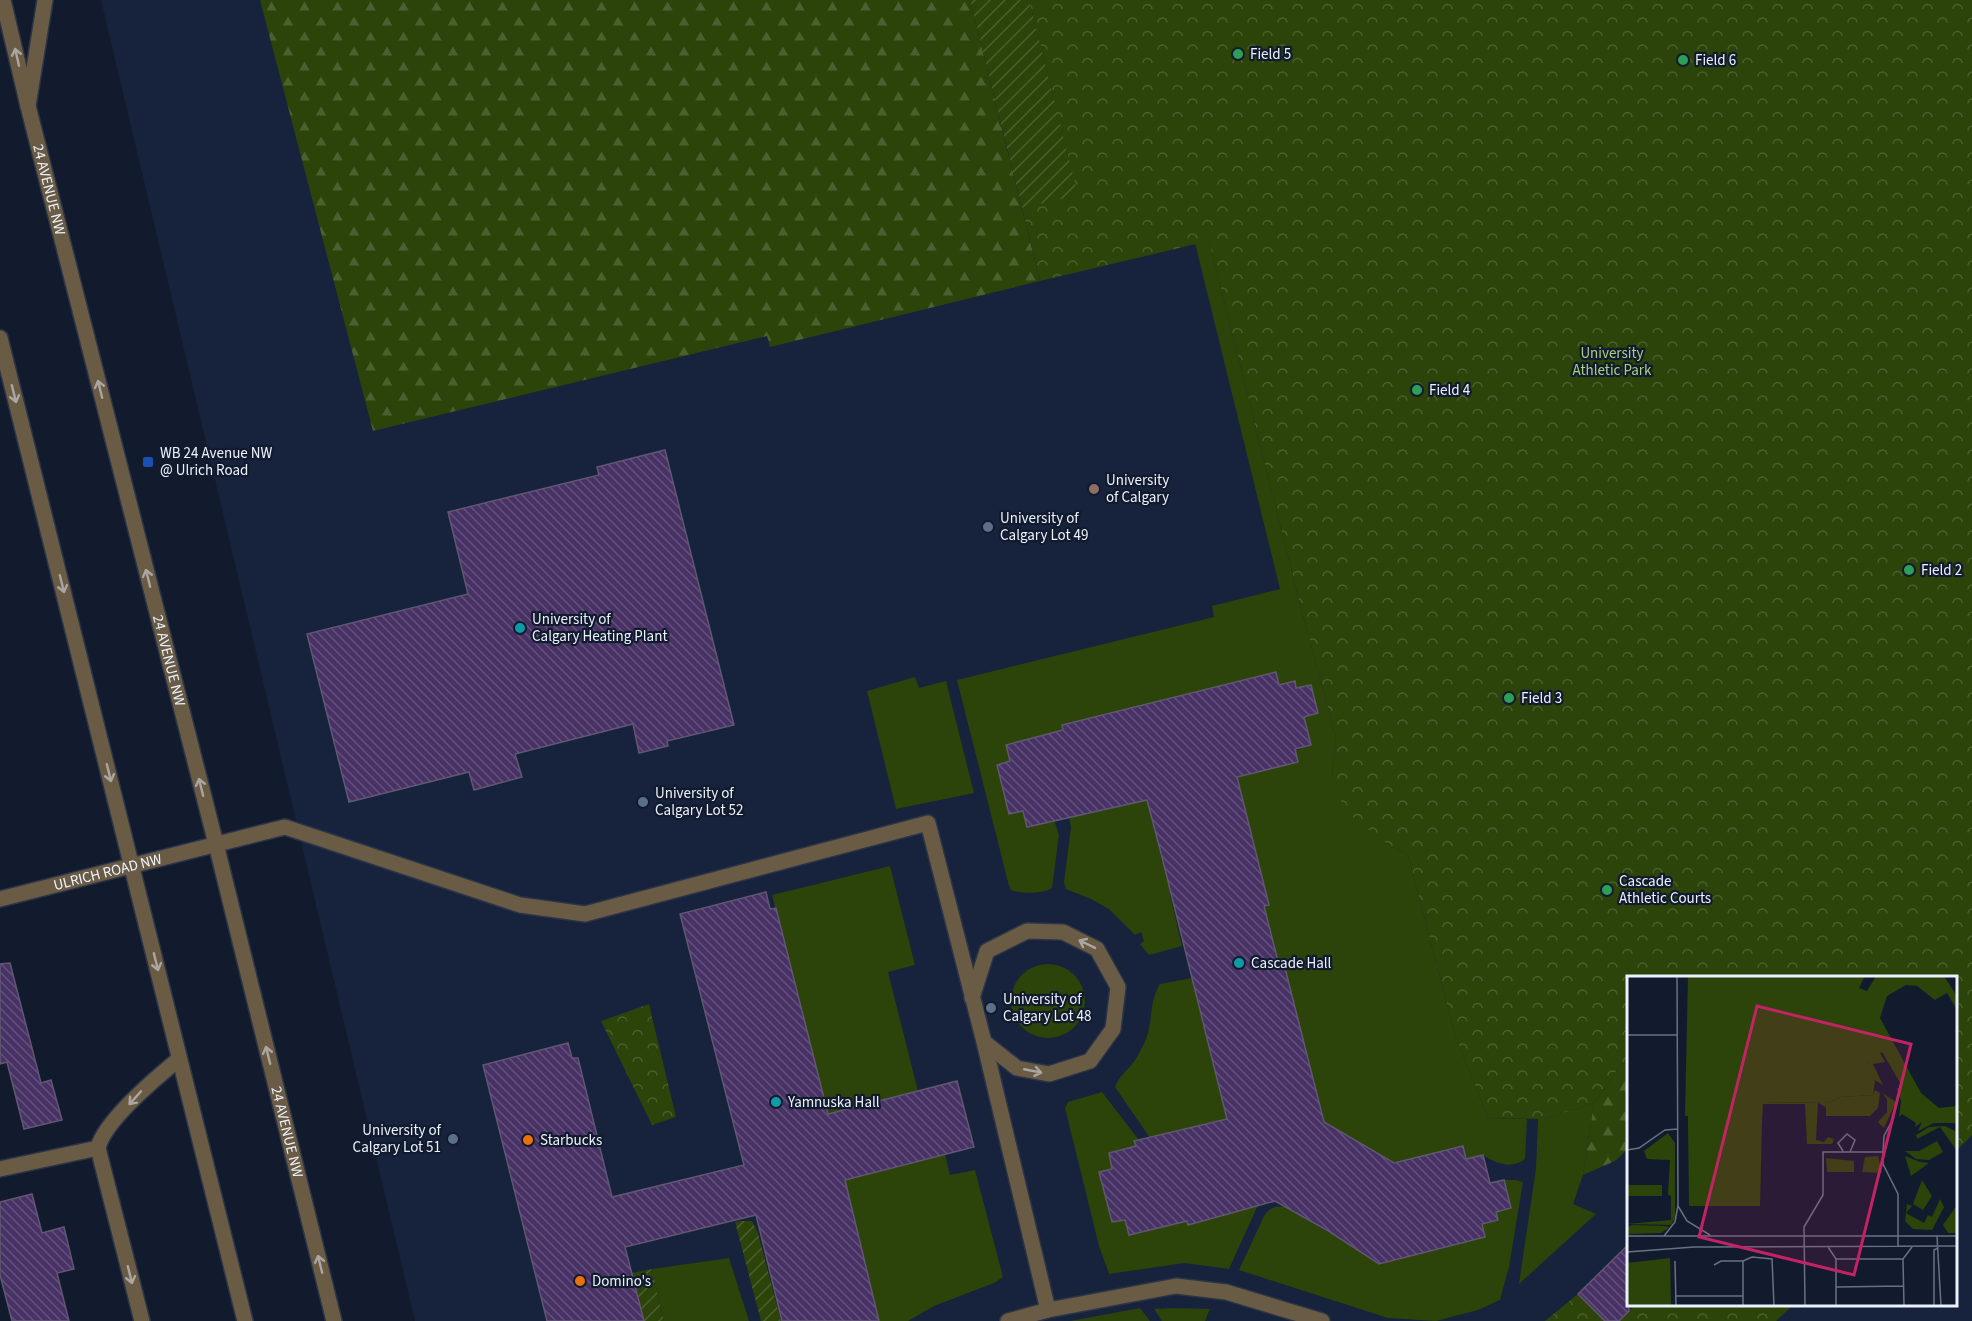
<svg xmlns="http://www.w3.org/2000/svg" width="1972" height="1321" viewBox="0 0 1972 1321" font-family="'Source Sans 3',sans-serif">
	<defs>
		<pattern id="forest-firs" width="22" height="20" patternUnits="userSpaceOnUse" patternTransform="scale(1.5)"><rect width="22" height="20" fill="#2c430a"/><path d="M5 1l3.5 6h-7zM16 11l3.5 6h-7z" fill="#4b5f2f"/></pattern>
		<pattern id="park-crowns" width="20" height="18" patternUnits="userSpaceOnUse" patternTransform="scale(1.5)"><rect width="20" height="18" fill="#2c430a"/><path d="M2 6a3 3 0 1 1 6 0M12 15a3 3 0 1 1 6 0" fill="none" stroke="#4b5f2f"/></pattern>
		<pattern id="garden-furrows" width="10" height="10" patternUnits="userSpaceOnUse" patternTransform="scale(1.5)"><rect width="10" height="10" fill="#2c430a"/><path d="M-1 1l2-2M0 10L10 0M9 11l2-2" fill="none" stroke="#4b5f2f"/></pattern>
		<pattern id="building-back-hatch" width="6" height="6" patternUnits="userSpaceOnUse" patternTransform="scale(1.5)"><rect width="6" height="6" fill="#483265"/><path d="M-1 5l2 2M0 0l6 6M5-1l2 2" fill="none" stroke="#63507c"/></pattern>
	</defs>
	<rect width="100%" height="100%" fill="#121b2e"/>
	<path fill="#17223c" fill-rule="evenodd" d="M101,0H1972V1321H415ZM1628,978H1956V1304H1628Z"/>
	<path fill="#2c430a" d="M1209,241L1300,604L1336,738L1332,778L1383,841L1408,855L1456,1038L1488,1118L1527,1119L1525,1159C1512,1170 1495,1163 1483,1155L1466,1159L1463,1146L1391,1177L1378,1153L1333,1127L1326,1139L1278,970L1276,953L1268,919H1265L1262,907L1268,905L1240,789L1222,776L1311,745L1304,717L1318,713L1311,685L1296,688L1294,681L1279,685L1275,672L1062,725L1065,739L1034,738L1006,745L1010,761L997,765L1009,814L1023,811L1027,827L1054,820L1059,835L1052,888C1042,894 1022,894 1011,890L1009,886L957,680L1214,617L1212,606L1280,589L1195,243Z
		M915,677L919,688L946,681L974,793L896,809L867,691Z
		M1148,786L1150,811L1162,861L1175,858L1183,890L1170,894L1182,946L1149,955L1140,944L1144,941L1141,932L1135,935L1109,909L1091,899L1066,889L1064,882L1071,827L1067,807L1082,802L1085,815L1134,803Z
		M890,866L915,965L888,972L918,1091L828,1114L772,895Z
		M1011 1001a37 37 0 1 1 74 0a37 37 0 1 1-74 0Z
		M1192,978L1203,1025L1216,1022L1224,1054L1211,1057L1224,1106L1240,1119L1215,1122L1150,1138L1115,1087C1119,1076 1128,1070 1135,1060C1139,1054 1143,1046 1146,1039C1153,1021 1149,1001 1160,984Z
		M1102,1092L1139,1140L1135,1141L1136,1146L1109,1153L1112,1169L1100,1172L1112,1222L1184,1211L1188,1225L1258,1205L1229,1269L1184,1263L1109,1274L1099,1246L1065,1108L1068,1102Z
		M1594,1103L1583,1175L1573,1204L1596,1214L1519,1284L1536,1168L1538,1119H1544Z
		M945,1154L950,1175L975,1170L1003,1277L994,1283L934,1306L908,1321H879L845,1180Z
		M1504,1180H1515L1523,1182L1509,1267L1500,1300L1478,1310L1436,1321L1388,1318L1239,1270L1264,1216C1270,1208 1275,1205 1285,1207L1329,1233L1337,1222L1435,1249L1485,1237L1482,1224L1498,1220L1496,1212L1511,1208Z
		M729,1258L749,1321H664L652,1269Z
		M1140,1308L1150,1321H1070Z
		M1174,1308L1210,1309L1205,1321H1162L1154,1309Z"/>
	<path fill="url(#forest-firs)" d="M260,0H970L1040,281L770,347L767,336L373,431Z
		M1622,1063L1628,1064V1149L1615,1161L1583,1175L1594,1103Z"/>
	<path fill="url(#park-crowns)" d="M1029,0H1972V1135L1956,1151V978H1628V1064L1622,1063L1594,1103L1544,1119L1488,1118L1456,1038L1408,855L1383,841L1345,811L1332,778L1336,738L1300,604L1209,241L1040,281L1022,208L1077,194Z
		M649,1004L676,1117L652,1125L601,1021Z
		M1578,1294L1605,1321H1545Z
		M1635,1305H1793L1776,1321H1619Z"/>
	<path fill="url(#garden-furrows)" d="M970,0H1029L1078,195L1022,208Z
		M741,1221H752L758,1233L781,1321H761L735,1222Z
		M652,1269L664,1321H644L632,1273Z"/>
	<path fill="url(#building-back-hatch)" stroke="#605770" stroke-width="1.5" d="M665,450L734,725L667,741L668,746L639,753L633,724L515,754L522,777L474,790L469,772L349,802L307,634L468,594L448,512L599,475L597,467Z
		M1276,672L1279,685L1295,681L1296,688L1311,685L1318,713L1304,717L1311,745L1295,749L1298,762L1237,777L1269,905L1264,906L1280,969L1285,968L1324,1122L1394,1163L1463,1146L1466,1159L1483,1155L1490,1183L1504,1180L1511,1208L1496,1212L1498,1220L1482,1224L1485,1237L1379,1264L1330,1232L1275,1201L1188,1225L1187,1221L1129,1235L1125,1220L1112,1222L1099,1172L1112,1169L1109,1153L1136,1146L1134,1141L1227,1119L1163,861L1147,800L1027,827L1023,811L1009,814L997,765L1010,761L1006,745L1063,730L1062,725Z
		M766,892L770,909L776,908L828,1114L957,1081L974,1147L845,1180L879,1321H782L756,1215L625,1247L644,1321H547L483,1065L568,1043L572,1058H578L612,1197L744,1165L680,914Z
		M10,963L41,1083L51,1080L62,1120L24,1129L7,1062L0,1064V964Z
		M32,1194L42,1233L64,1227L74,1269L57,1273L69,1321H12L0,1275V1202Z
		M1629,1244V1311L1619,1321H1605L1578,1294Z"/>
	<g fill="none" stroke-linecap="round" stroke-linejoin="round">
		<defs>
			<path id="service" d="M0,1169L98,1148"/>
			<g id="minor">
				<path d="M28,106L45,0"/>
				<path id="s1" d="M0,899L285,827L520,905L585,914L928,823L984,1042L1048,1310L1176,1286L1226,1292L1322,1321"/>
				<path d="M972,998L987,951L1027,931L1063,932L1097,949L1118,987L1113,1029L1090,1061L1049,1074L1017,1068L984,1042"/>
				<path d="M142,1321L98,1148C104,1121 157,1077 179,1059"/>
				<path d="M1008,1321L1048,1310"/>
			</g>
			<g id="tertiary">
				<path id="s2" d="M3,0L28,106L216,844L334,1321"/>
				<path d="M0,338L245,1321"/>
			</g>
		</defs>
		<use href="#service" stroke="#2c3547" stroke-width="18"/>
		<use href="#minor" stroke="#2c3547" stroke-width="18"/>
		<use href="#tertiary" stroke="#2c3547" stroke-width="18"/>
		<use href="#service" stroke="#6a5b45" stroke-width="15"/>
		<use href="#minor" stroke="#6a5b45" stroke-width="15"/>
		<use href="#tertiary" stroke="#6a5b45" stroke-width="15"/>
	</g>
	<defs><path id="oneway-shaft" d="M-6 0H5M1.5-3L5.5 0L1.5 3" fill="none" stroke-width="1.6" stroke-linecap="round" stroke-linejoin="round" transform="scale(1.5)"/></defs>
	<g stroke="#aba6a1">
		<use href="#oneway-shaft" transform="translate(17 57) rotate(-103)"/>
		<use href="#oneway-shaft" transform="translate(100 389) rotate(-104)"/>
		<use href="#oneway-shaft" transform="translate(14 394) rotate(76)"/>
		<use href="#oneway-shaft" transform="translate(148 578) rotate(-104)"/>
		<use href="#oneway-shaft" transform="translate(62 584) rotate(76)"/>
		<use href="#oneway-shaft" transform="translate(109 773) rotate(76)"/>
		<use href="#oneway-shaft" transform="translate(201 787) rotate(-104)"/>
		<use href="#oneway-shaft" transform="translate(1087 944) rotate(-154)"/>
		<use href="#oneway-shaft" transform="translate(156 962) rotate(76)"/>
		<use href="#oneway-shaft" transform="translate(268 1055) rotate(-104)"/>
		<use href="#oneway-shaft" transform="translate(1033 1071) rotate(11)"/>
		<use href="#oneway-shaft" transform="translate(135 1098) rotate(132)"/>
		<use href="#oneway-shaft" transform="translate(320 1264) rotate(-104)"/>
		<use href="#oneway-shaft" transform="translate(130 1275) rotate(76)"/>
	</g>
	<g fill="#2e9e5b" stroke="#121b2e" stroke-width="2">
		<circle cx="1238" cy="54" r="6"/>
		<circle cx="1683" cy="60" r="6"/>
		<circle cx="1417" cy="390" r="6"/>
		<circle cx="1909" cy="570" r="6"/>
		<circle cx="1509" cy="698" r="6"/>
		<circle cx="1607" cy="890" r="6"/>
	</g>
	<rect fill="#1a4fb4" stroke="#121b2e" stroke-width="2" x="142" y="456" width="12" height="12" rx="3"/>
	<circle fill="#8d6e63" stroke="#121b2e" stroke-width="2" cx="1094" cy="489" r="6"/>
	<g fill="#5c6f8a" stroke="#121b2e" stroke-width="2">
		<circle cx="988" cy="527" r="6"/>
		<circle cx="643" cy="802" r="6"/>
		<circle cx="991" cy="1008" r="6"/>
		<circle cx="453" cy="1139" r="6"/>
	</g>
	<g fill="#0f9aa8" stroke="#121b2e" stroke-width="2">
		<circle cx="520" cy="628" r="6"/>
		<circle cx="1239" cy="963" r="6"/>
		<circle cx="776" cy="1102" r="6"/>
	</g>
	<g fill="#e8710a" stroke="#121b2e" stroke-width="2">
		<circle cx="528" cy="1140" r="6"/>
		<circle cx="580" cy="1281" r="6"/>
	</g>
	<g text-anchor="middle" dominant-baseline="central" stroke-width="4.5" stroke-linejoin="round" paint-order="stroke">
		<g font-size="15" fill="#ecf2fd" stroke="#121b2e" text-anchor="start">
			<text x="1250" y="54">Field 5</text>
			<text x="1695" y="60">Field 6</text>
			<text x="1429" y="390">Field 4</text>
			<text x="160" y="453">WB 24 Avenue NW<tspan x="160" dy="17">@ Ulrich Road</tspan></text>
			<text x="1106" y="480">University<tspan x="1106" dy="17">of Calgary</tspan></text>
			<text x="1000" y="518">University of<tspan x="1000" dy="17">Calgary Lot 49</tspan></text>
			<text x="1921" y="570">Field 2</text>
			<text x="532" y="619">University of<tspan x="532" dy="17">Calgary Heating Plant</tspan></text>
			<text x="1521" y="698">Field 3</text>
			<text x="655" y="793">University of<tspan x="655" dy="17">Calgary Lot 52</tspan></text>
			<text x="1619" y="881">Cascade<tspan x="1619" dy="17">Athletic Courts</tspan></text>
			<text x="1251" y="963">Cascade Hall</text>
			<text x="1003" y="999">University of<tspan x="1003" dy="17">Calgary Lot 48</tspan></text>
			<text x="788" y="1102">Yamnuska Hall</text>
			<text x="441" y="1130" text-anchor="end">University of<tspan x="441" dy="17">Calgary Lot 51</tspan></text>
			<text x="540" y="1140">Starbucks</text>
			<text x="592" y="1281">Domino's</text>
		</g>
		<g font-size="15" fill="#ecf2fd" stroke="#121b2e">
			<text stroke="none"><textPath href="#s2" startOffset="195">24 AVENUE NW</textPath></text>
			<text stroke="none"><textPath href="#s2" startOffset="681">24 AVENUE NW</textPath></text>
			<text stroke="none"><textPath href="#s1" startOffset="111">ULRICH ROAD NW</textPath></text>
			<text stroke="none"><textPath href="#s2" startOffset="1167">24 AVENUE NW</textPath></text>
		</g>
		<g font-size="15" fill="#a9d17e" stroke="#121b2e">
			<text x="1612" y="353">University<tspan x="1612" dy="17">Athletic Park</tspan></text>
		</g>
	</g>
	<g transform="translate(1627 976)">
		<rect width="330" height="330" fill="#121b2e"/>
		<path d="M248,114L253,117L251,132L243,140H199V131L191,127L189,164L197,166L201,161L207,163L205,168H180L178,128H135L136,126L202,127L213,121L246,119ZM255,117L269,126L257,152L251,146L260,136V123ZM41,157L48,167V242L44,249L0,248L44,244V220L41,219L43,184L20,183L17,175ZM310,165L316,176L302,184L289,183L278,175H292ZM251,180L255,197L235,196L238,181ZM278,180L293,186L302,187L284,200ZM199,182L227,185V196H200ZM0,209H35V220H0ZM313,223L317,231L305,254L286,253L278,245L280,228L285,230L279,237L297,247L301,239L305,241ZM330,229V257H321L316,249ZM5,249L37,250L43,251L34,257L0,258V251Z" fill="#2c430a"/>
		<path d="M249,77H253L258,86L246,88L256,109L244,102L241,86ZM61,147H135L133,230H62ZM318,150L330,156V175L313,151L290,163L289,159L302,151ZM295,204L305,220L296,234L286,228Z" fill="#2c430a"/>
		<path d="M61,0H238L232,12L240,15L249,0H317L330,20V34L320,17L308,24L290,10L279,9L260,20L253,42L294,117L312,132L330,130V147H307L291,155L295,146L288,151L289,147L275,138L272,141L274,125L270,113L275,110L255,76L241,86L248,106L246,119L213,121L202,127L136,126L135,147H126V140H58ZM43,282L44,330L0,329V287Z" fill="#2c430a"/>
		<path d="M61,140H126V147H61Z" fill="#2c430a"/>
		<path fill="none" stroke="#697181" stroke-width="1.5" d="M0,59H50M0,174L12,172L38,154L51,153M216,175L211,167L220,158L228,164L223,176M256,176V188L271,218V270M51,230L60,245L83,259M0,260H330M37,260L48,246L51,229L50,0M310,260L314,330M201,271L209,283H276L285,271M0,276L67,271L330,270M276,283L277,330M48,285L49,330M116,285L125,281L145,283L147,330M116,285V330M87,289L94,285H116M209,311L276,310M49,320H116M178,330L177,251L196,219V176H256L257,160L267,141M209,330V283M307,330V274L311,272"/>
		<path fill="#c42363" fill-opacity="0.15" stroke="#c42363" stroke-width="3" d="M130,30L284,68L227,299L72,261Z"/>
		<rect width="330" height="330" fill="none" stroke="#ecf2fd" stroke-width="3"/>
	</g>
</svg>
